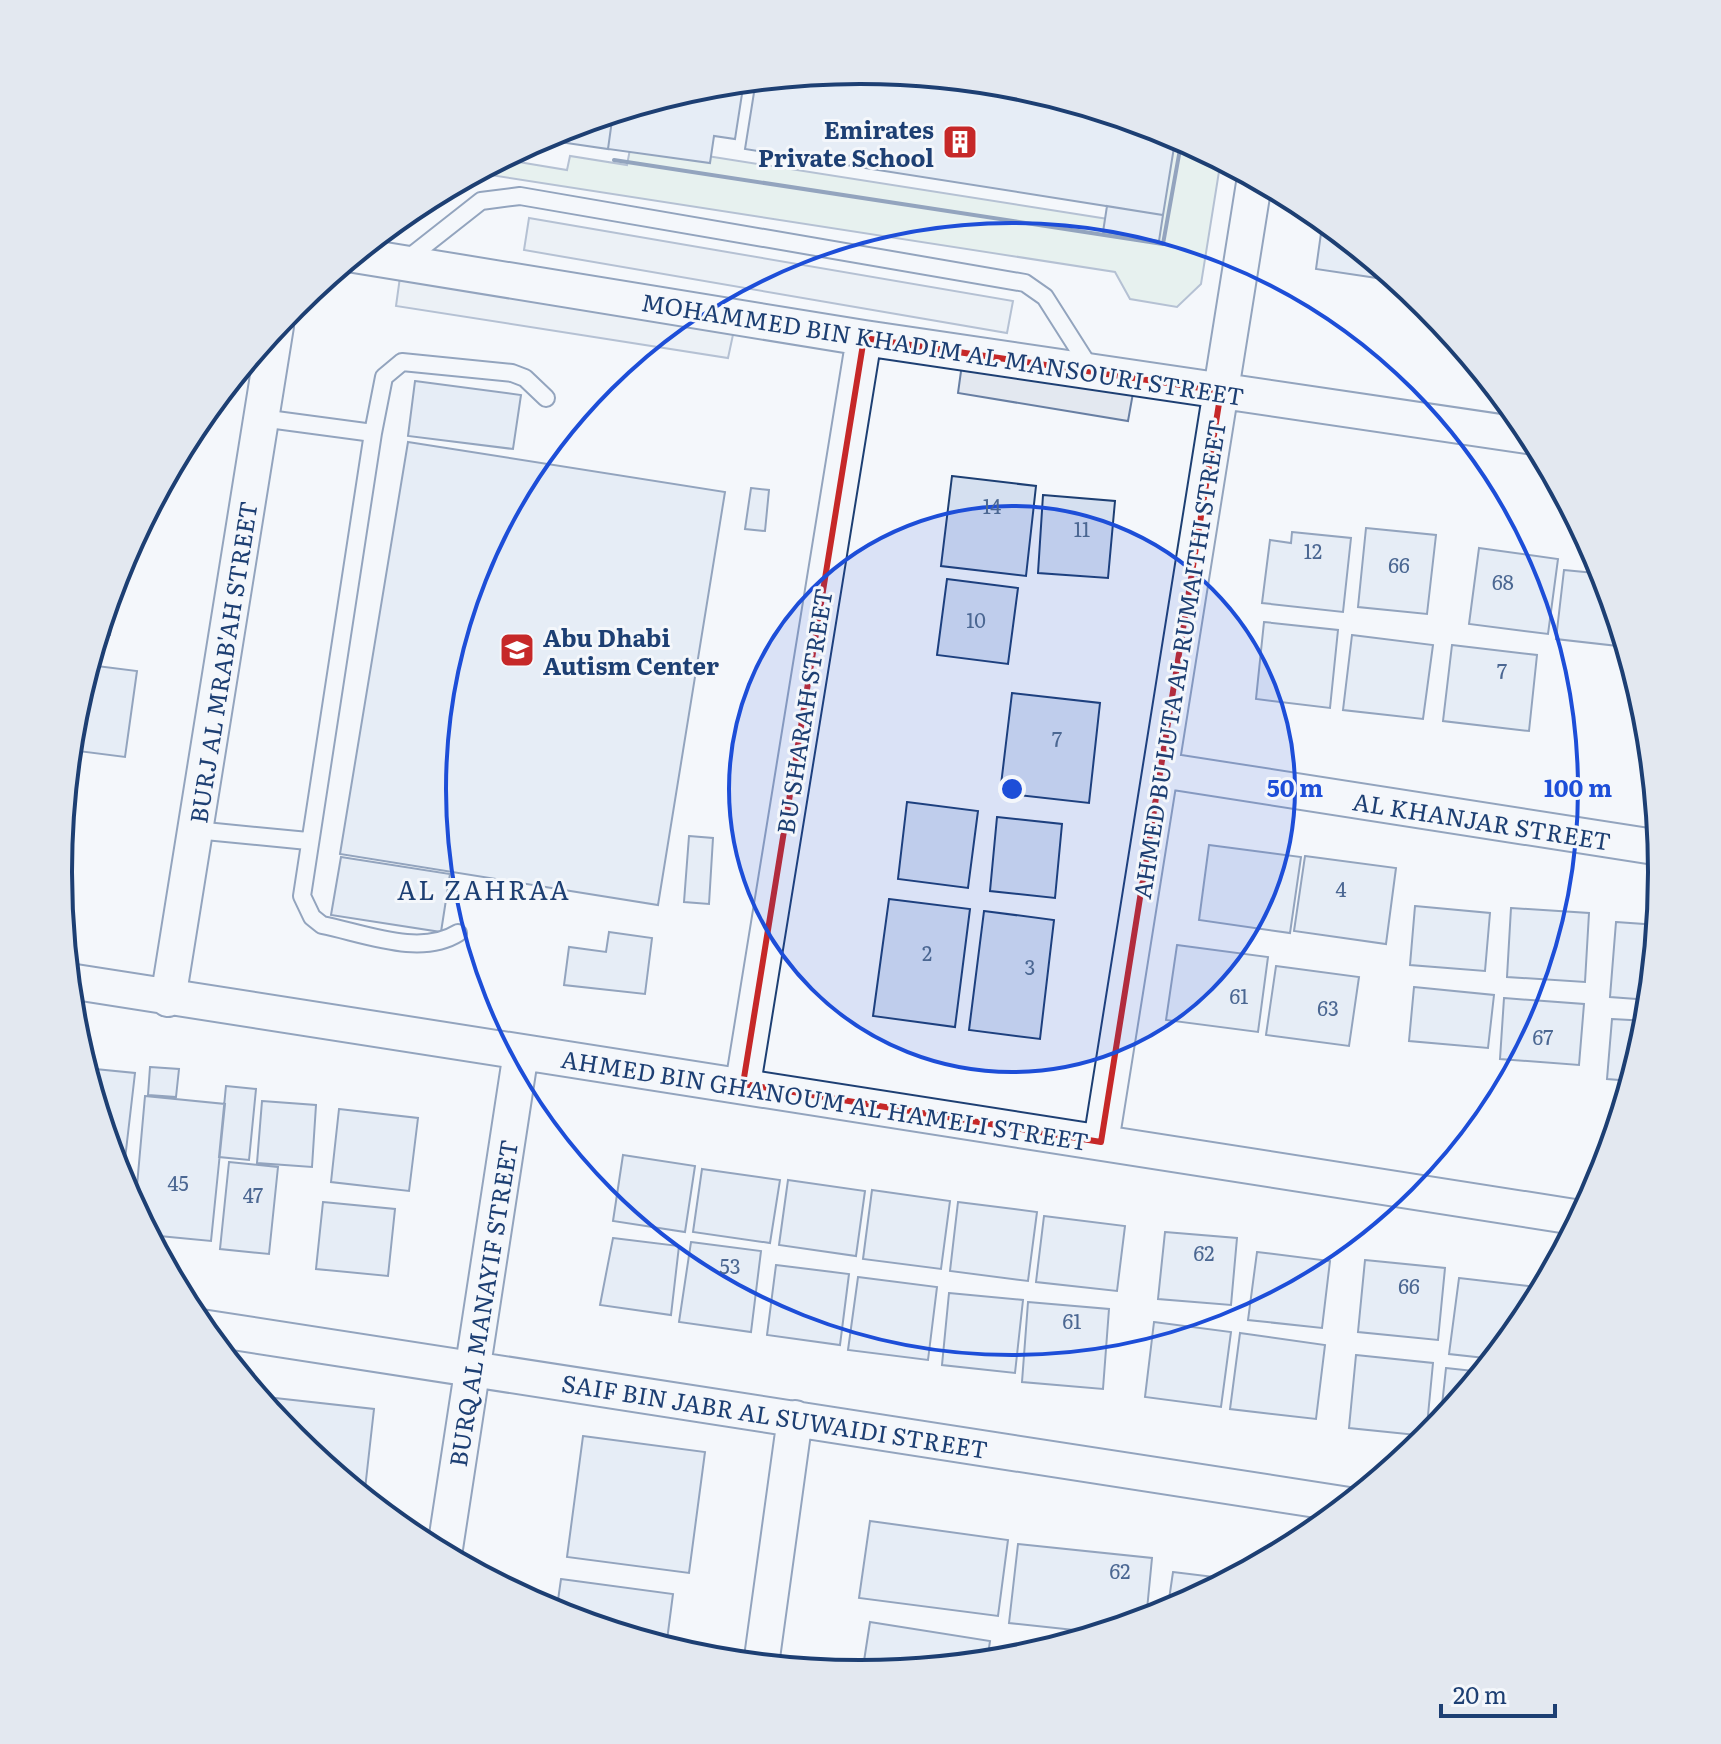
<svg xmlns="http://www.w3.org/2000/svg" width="1721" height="1744" viewBox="0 0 1721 1744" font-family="Literata,serif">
	<rect width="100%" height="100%" fill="#f4f7fb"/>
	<path fill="#d7e8df" stroke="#687fa3" stroke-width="2" d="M1174,134L1221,159L1201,284L1177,307L1130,299L1115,272L478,173L443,201L426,199L500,159L567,170L570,156L627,165L631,144L1159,227Z"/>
	<path fill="#e3e8f0" stroke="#687fa3" stroke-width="2" d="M529,218L1013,301L1007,333L524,250Z
		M400,277L734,330L728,358L396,306Z
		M962,364L1133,393L1128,421L958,393Z"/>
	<path fill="#d5e0f0" stroke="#1d3f73" stroke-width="2" d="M861,70L1018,85L1168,131L1176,135L1163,215L745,149L756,80Z
		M744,81L735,139L714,136L710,163L608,149L613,113L704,85Z
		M613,113L608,149L539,139L554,130Z
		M1107,206L1163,215L1159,241L1103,232Z
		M1323,219L1397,279V281L1316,269Z
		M415,381L521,395L513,449L408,436Z
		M408,442L725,492L658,905L340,854Z
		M952,476L1036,486L1026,576L941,566Z
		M751,488L769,490L765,531L745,529Z
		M1043,495L1115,501L1108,578L1038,573Z
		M1366,528L1436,535L1427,614L1358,607Z
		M1292,532L1351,538L1343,612L1262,603L1270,540L1291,543Z
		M1479,548L1558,559L1548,634L1469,624Z
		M1564,570L1605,574L1627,647L1556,639Z
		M116,574L110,635L98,634Z
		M947,579L1018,588L1008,664L937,655Z
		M1264,622L1338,630L1330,708L1256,699Z
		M1352,635L1433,645L1423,719L1343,710Z
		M1452,645L1537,655L1529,731L1443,721Z
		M89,665L137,671L125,757L70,750L74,715Z
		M1012,693L1100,703L1089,803L1000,793Z
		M907,802L978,811L968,888L898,879Z
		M997,817L1062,824L1055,898L990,891Z
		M689,836L713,838L709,904L684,902Z
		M1209,845L1301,857L1290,933L1199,920Z
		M1305,856L1396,868L1386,944L1294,931Z
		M341,857L450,874L441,932L331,915Z
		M889,899L970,909L955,1027L873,1016Z
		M1415,906L1490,913L1485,971L1410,965Z
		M1511,908L1589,913L1585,982L1507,977Z
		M984,911L1054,920L1040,1039L969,1030Z
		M1616,922L1658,925L1650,1000L1610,997Z
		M609,932L652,938L645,994L564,985L569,947L606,952Z
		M1177,945L1268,957L1258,1032L1166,1020Z
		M1276,966L1359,977L1349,1046L1266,1035Z
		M1414,987L1494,995L1488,1048L1409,1041Z
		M1504,998L1584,1004L1579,1065L1500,1059Z
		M1612,1019L1648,1021L1632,1081L1607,1079Z
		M150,1067L179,1069L176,1097L148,1095Z
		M85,1068L135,1073L122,1185L119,1179Z
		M226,1086L256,1089L249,1160L219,1157Z
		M145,1096L225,1104L211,1241L149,1235L135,1208Z
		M262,1101L316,1105L312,1167L257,1163Z
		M339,1109L418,1118L409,1191L331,1182Z
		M623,1155L695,1166L685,1232L613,1221Z
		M229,1162L278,1167L269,1254L220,1249Z
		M702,1169L780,1180L770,1243L693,1232Z
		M788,1180L865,1191L856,1256L779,1245Z
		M872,1190L950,1201L941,1269L863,1259Z
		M323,1202L395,1209L388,1276L316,1269Z
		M958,1202L1037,1212L1028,1281L950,1271Z
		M1044,1216L1125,1226L1117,1291L1036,1282Z
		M1165,1232L1237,1238L1231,1305L1158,1299Z
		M613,1238L679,1246L671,1315L600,1305Z
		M691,1242L761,1251L751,1332L679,1322Z
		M1257,1252L1330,1261L1322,1328L1248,1320Z
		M1365,1260L1445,1268L1438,1340L1358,1332Z
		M776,1265L849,1274L840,1345L767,1335Z
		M858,1277L937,1287L928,1360L848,1350Z
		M1459,1278L1536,1287L1534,1307L1527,1318L1494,1359L1449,1354Z
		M949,1293L1023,1300L1015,1373L942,1365Z
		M1028,1302L1109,1309L1103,1389L1022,1382Z
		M1154,1322L1231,1332L1221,1407L1145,1397Z
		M1240,1333L1325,1345L1316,1419L1230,1409Z
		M1356,1355L1433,1363L1426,1436L1349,1428Z
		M1446,1368L1483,1372L1440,1424Z
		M257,1396L374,1409L364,1498L293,1439Z
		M583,1436L705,1452L689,1573L567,1557Z
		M870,1521L1008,1540L998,1616L859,1598Z
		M1018,1544L1152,1558L1146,1620L1102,1633L1009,1623Z
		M1173,1572L1231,1579L1167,1613Z
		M561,1579L673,1594L666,1648L556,1614Z
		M870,1622L990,1641L987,1662L862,1674Z"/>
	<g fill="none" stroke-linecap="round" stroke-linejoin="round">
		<defs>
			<path id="lane" d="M406,260L481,201L520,196L1025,283L1045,297L1092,371
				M261,418L373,433
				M195,830L308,841
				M458,933C420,957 363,933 322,925L312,917L302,896L373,433L384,377L402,362L512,373L525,378L546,398"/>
			<path id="street" d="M354,255L864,338L1534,437
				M1161,770L1661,848
				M69,981L1581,1218
				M168,999L276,326
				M743,1084L864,338
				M1101,1142L1255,177
				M201,1327L1349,1505
				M444,1555L521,1052
				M761,1665L795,1418"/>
		</defs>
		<use href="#lane" stroke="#1d3f73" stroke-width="20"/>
		<use href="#street" stroke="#1d3f73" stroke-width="38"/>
		<use href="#lane" stroke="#f4f7fb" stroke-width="16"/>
		<use href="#street" stroke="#f4f7fb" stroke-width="34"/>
		<path stroke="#1d3f73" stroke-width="4" d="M614,160L1163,244L1182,138"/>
	</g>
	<path d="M0 0H1721V1744H0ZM864,338L1221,391L1101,1142L743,1084Z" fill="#f4f7fb" fill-opacity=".55" fill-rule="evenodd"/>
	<path fill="none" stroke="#c62828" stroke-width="6" stroke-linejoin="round" d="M864,338L1221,391L1101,1142L743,1084Z"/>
	<circle cx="1012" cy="789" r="283" fill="#1d4ed8" fill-opacity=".12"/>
	<g fill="none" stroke="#1d4ed8" stroke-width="4">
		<circle cx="1012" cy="789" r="283"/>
		<circle cx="1012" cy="789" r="566"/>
	</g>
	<defs>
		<symbol id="building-square" viewBox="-11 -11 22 22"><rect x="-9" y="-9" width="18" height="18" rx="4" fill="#c62828" stroke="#f4f7fb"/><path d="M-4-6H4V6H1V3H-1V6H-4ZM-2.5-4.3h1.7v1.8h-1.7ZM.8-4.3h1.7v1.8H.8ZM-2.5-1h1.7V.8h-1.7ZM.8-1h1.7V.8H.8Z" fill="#fff"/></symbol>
		<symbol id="school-square" viewBox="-11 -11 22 22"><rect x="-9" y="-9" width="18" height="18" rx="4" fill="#c62828" stroke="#f4f7fb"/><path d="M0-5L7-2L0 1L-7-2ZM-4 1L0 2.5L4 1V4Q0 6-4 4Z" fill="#fff"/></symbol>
	</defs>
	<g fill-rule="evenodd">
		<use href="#building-square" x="940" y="122" width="40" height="40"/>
		<use href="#school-square" x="497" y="630" width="40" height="40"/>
	</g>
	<g text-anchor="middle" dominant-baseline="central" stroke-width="6" stroke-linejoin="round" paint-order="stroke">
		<g font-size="20" fill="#4b6792">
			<text x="992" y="505">14</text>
			<text x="1082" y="528">11</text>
			<text x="1313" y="550">12</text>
			<text x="1399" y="564">66</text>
			<text x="1503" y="581">68</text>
			<text x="976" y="619">10</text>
			<text x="1502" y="670">7</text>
			<text x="1057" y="738">7</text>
			<text x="1341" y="888">4</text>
			<text x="927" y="952">2</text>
			<text x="1030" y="966">3</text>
			<text x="1239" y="995">61</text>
			<text x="1328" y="1007">63</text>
			<text x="1543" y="1036">67</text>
			<text x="178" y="1182">45</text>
			<text x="253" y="1194">47</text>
			<text x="1204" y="1252">62</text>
			<text x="730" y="1265">53</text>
			<text x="1409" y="1285">66</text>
			<text x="1072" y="1320">61</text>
			<text x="1120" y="1570">62</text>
		</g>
		<g font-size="24" font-weight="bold" fill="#1d3f73" stroke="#f4f7fb" text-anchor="end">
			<text x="934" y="128">Emirates<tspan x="934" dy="28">Private School</tspan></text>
			<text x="543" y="636" text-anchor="start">Abu Dhabi<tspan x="543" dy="28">Autism Center</tspan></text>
		</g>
		<g font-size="24" fill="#1d3f73" stroke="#f4f7fb">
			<text transform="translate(943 348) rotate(9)">MOHAMMED BIN KHADIM AL MANSOURI STREET</text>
			<text transform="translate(1178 659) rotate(-81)">AHMED BU LUTA AL RUMAITHI STREET</text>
			<text transform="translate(222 662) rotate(-81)">BURJ AL MRAB'AH STREET</text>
			<text transform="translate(803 711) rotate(-81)">BU SHARAH STREET</text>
			<text transform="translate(1482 820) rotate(9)">AL KHANJAR STREET</text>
			<text transform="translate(825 1099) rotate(9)">AHMED BIN GHANOUM AL HAMELI STREET</text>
			<text transform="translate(482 1303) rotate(-81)">BURQ AL MANAYIF STREET</text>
			<text transform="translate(775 1415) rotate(9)">SAIF BIN JABR AL SUWAIDI STREET</text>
		</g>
		<g font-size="26" letter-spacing="2" fill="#1d3f73" stroke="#f4f7fb">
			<text x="484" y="888">AL ZAHRAA</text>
		</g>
	</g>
	<path d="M0 0H1721V1744H0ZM72 872a788 788 0 1 1 1576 0a788 788 0 1 1-1576 0Z" fill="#e3e8f0" fill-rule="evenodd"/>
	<path fill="none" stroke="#1d3f73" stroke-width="4" d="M72 872a788 788 0 1 1 1576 0a788 788 0 1 1-1576 0Z"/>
	<circle cx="1012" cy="789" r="12" fill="#1d4ed8" stroke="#f4f7fb" stroke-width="4"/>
	<g font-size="24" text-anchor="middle" font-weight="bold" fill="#1d4ed8" stroke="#f4f7fb" stroke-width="6" stroke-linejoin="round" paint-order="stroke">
		<text x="1295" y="797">50 m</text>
		<text x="1578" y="797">100 m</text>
	</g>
	<path d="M1441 1704v12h114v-12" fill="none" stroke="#1d3f73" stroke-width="4"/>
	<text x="1453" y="1704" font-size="24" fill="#1d3f73" stroke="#f4f7fb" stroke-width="6" paint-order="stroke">20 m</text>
</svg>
